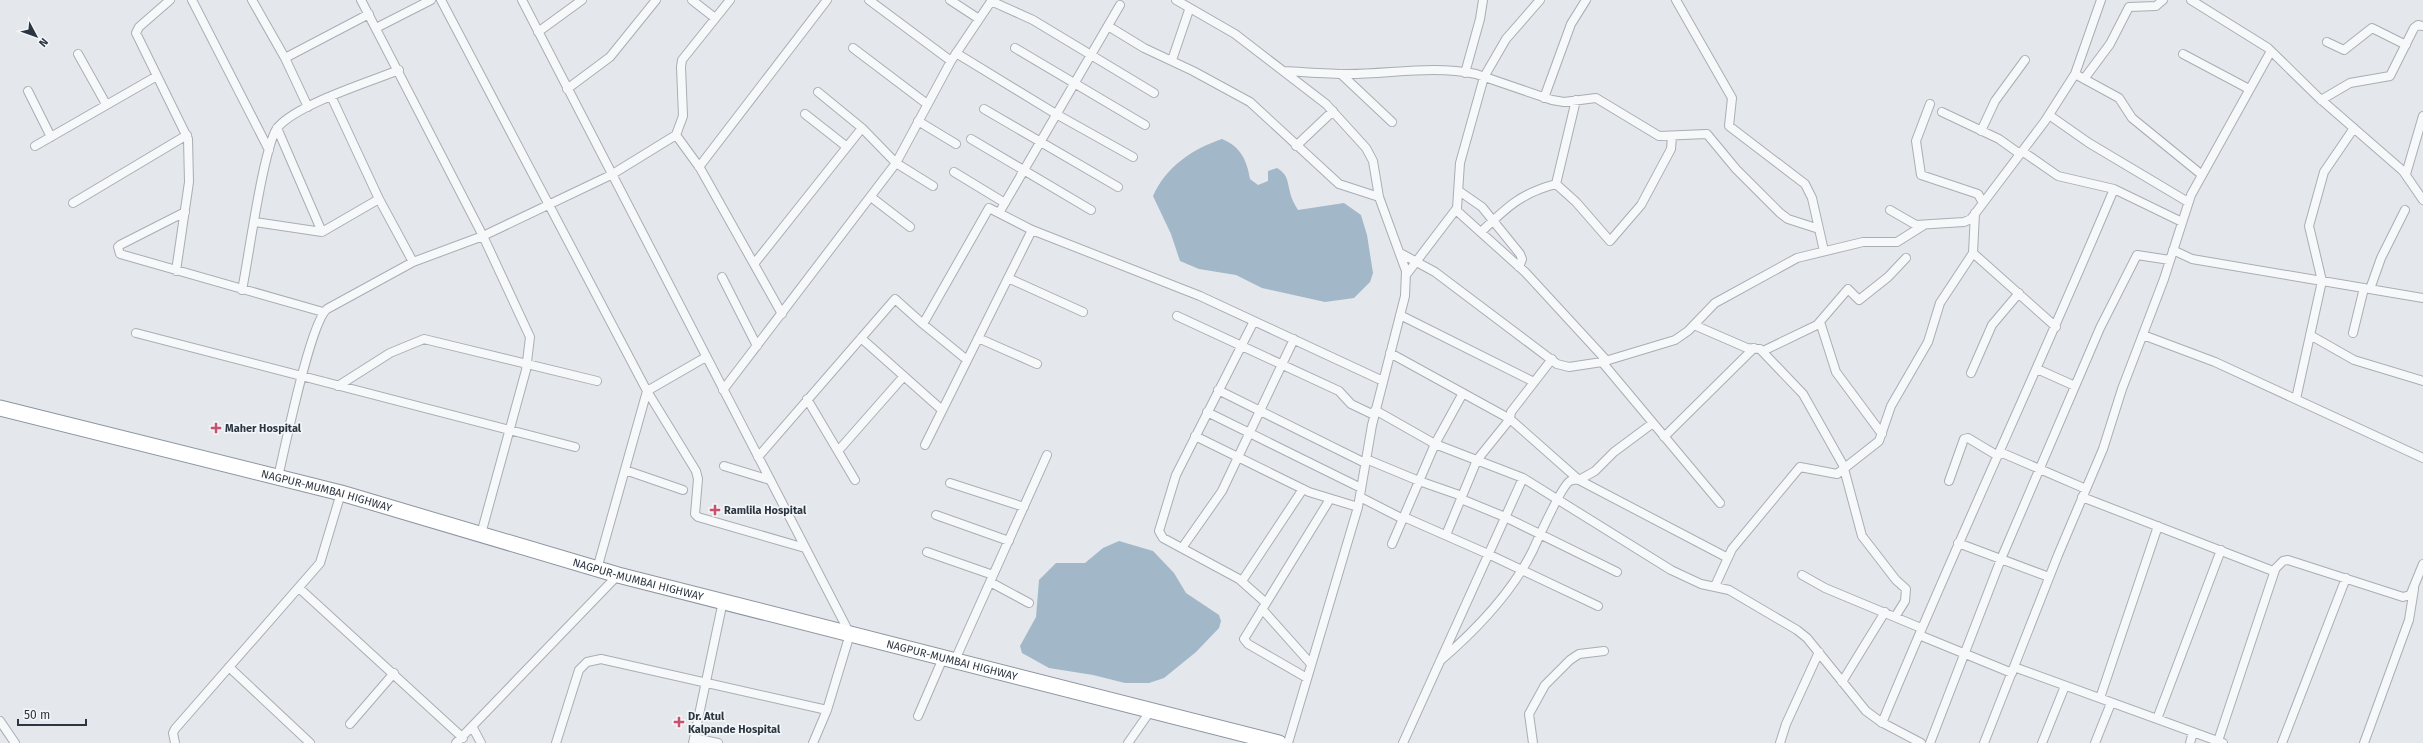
<svg xmlns="http://www.w3.org/2000/svg" width="2423" height="743" viewBox="0 0 2423 743" font-family="'Fira Sans',sans-serif">
	<rect width="100%" height="100%" fill="#e4e7eb"/>
	<path fill="#a2b7c8" d="M1222,139C1240,146 1247,160 1250,179L1258,185L1268,181V171L1277,168C1288,175 1287,180 1290,192C1291,198 1295,205 1298,210L1344,203L1361,215L1367,235L1373,273L1370,282L1354,298L1325,302L1262,288L1236,275L1199,269L1180,261L1171,234L1153,196C1166,167 1192,149 1222,139Z
		M1119,541L1153,551L1174,573L1186,593L1219,615L1221,621L1219,628L1196,652L1164,678L1149,683H1125L1093,675L1049,668L1022,653L1020,646L1036,617L1039,580L1056,563H1085L1103,548Z"/>
	<g fill="none" stroke-linecap="round" stroke-linejoin="round">
		<defs>
			<path id="street" d="M170,0L139,27L136,33L188,139L189,182L176,271
				M192,0L269,150
				M252,0L285,58L308,107
				M361,0L483,236L530,337L526,370L481,534
				M441,0L647,391L696,471L698,479L695,514L698,517L805,548
				M522,0L850,634L827,710L813,743
				M692,0L715,18
				M869,0L951,61
				M950,0L979,19
				M1176,0L1235,34L1326,104L1366,148L1373,161L1379,197L1406,271L1405,296L1372,425L1358,507L1288,743
				M1676,0L1732,98L1729,126L1805,184L1812,198L1824,251
				M2191,0L2268,48L2318,97L2403,171L2423,200
				M991,1L1033,20L1154,93
				M1108,26L1144,48L1193,71L1250,102L1339,184L1379,197
				M376,28L431,0
				M538,32L582,0
				M2327,42L2344,50L2372,28L2406,45
				M853,48L927,104
				M1015,48L1145,125
				M956,53L1056,114L1133,157
				M78,54L106,104
				M2183,54L2249,89
				M285,58L369,14
				M1172,60L1189,10
				M1284,71C1305,72 1327,74 1348,74C1391,74 1433,65 1476,74L1552,100L1564,102L1596,98L1659,136L1707,134L1736,169L1780,213L1788,219L1819,229
				M1465,73L1480,19L1483,0
				M1341,74L1392,122
				M2075,74L2119,98L2132,118L2202,175
				M2084,79L2110,44L2129,7L2156,6L2163,0
				M567,89L610,57L656,0
				M28,91L51,137
				M331,96L379,199L413,262
				M1544,98L1571,24L1586,0
				M1576,100L1556,184L1576,202L1610,241L1641,205L1671,149L1672,136
				M2321,100L2350,83L2390,76L2414,28L2418,25L2423,26
				M1930,104L1916,141L1921,175L1978,194L1983,203
				M984,109L1118,187
				M1942,112L1999,139L2020,154
				M805,114L847,147
				M2049,115L2089,143L2188,202
				M918,121L956,144
				M277,128L322,232
				M1981,131L1995,101L2025,60
				M676,135L683,116L681,67L682,60L730,0
				M971,139L1091,210
				M35,146L157,76
				M1296,146L1333,111
				M2022,151L2058,176L2114,189L2182,222
				M699,167L827,0
				M954,172L1005,203
				M2406,174L2423,116
				M933,186L896,163L951,61L992,0
				M1459,191L1482,207L1520,254L1522,259L1519,267
				M871,197L910,227
				M73,203L187,135
				M1456,210L1525,272L1607,361
				M1890,210L1916,225L1964,222L1971,219L2045,121L2075,74L2101,0
				M185,212L120,245L118,247L120,254L323,312
				M999,213L1120,5
				M255,222L322,232L379,199
				M1481,232C1506,208 1521,193 1556,184
				M2173,250L2192,259L2423,298
				M1973,253L2056,327
				M1402,254L1435,272L1557,364L1569,367L1602,362L1675,340L1688,331L1715,303L1797,258L1863,242H1897L1924,225
				M754,264L862,128
				M1406,275L1457,208L1460,163L1484,77L1506,39L1540,0
				M722,277L757,346
				M1008,278L1083,312
				M2370,289L2381,258L2405,210
				M242,290C248,262 264,142 278,127C298,104 369,82 399,70
				M1400,315L1534,382
				M1177,316L1339,391L1351,404L1374,415
				M1254,321L1176,475L1159,531L1163,538L1239,579L1266,603
				M1820,322L1836,372L1882,434
				M923,324L967,360
				M1694,325L1747,348L1760,349L1803,394L1843,465L1862,536L1896,580L1906,589L1905,601L1895,617
				M136,333L575,447
				M2353,333L2364,288
				M2143,335L2215,362L2423,458
				M2310,335L2354,360L2423,381
				M861,338L942,410
				M978,338L1037,364
				M1763,351L1817,325L1848,289L1859,300L1888,277L1906,258
				M1390,353L1510,419L1477,460L1446,535
				M1552,359L1511,412L1510,419L1579,480L1595,471L1614,452L1653,423
				M1602,362L1720,503
				M2037,369L2075,386
				M1971,373L1992,325L2019,293
				M338,386L390,353L424,339L597,381
				M723,390L896,163L862,128L818,92
				M1218,390L1365,463
				M807,399L855,480
				M2296,399L2322,281L2309,226L2324,172L2354,128
				M1375,410L1435,444L1523,478L1671,570L1701,584L1729,590L1797,630L1807,638L1866,711L1881,722L1921,743
				M1207,412L1361,488
				M1195,436L1309,492L1358,507
				M1664,437L1754,348
				M925,445L1032,230
				M838,451L904,376
				M2000,452L2086,489
				M758,457L895,299L923,324L989,208L1032,230L1200,296L1383,381
				M1366,459L1419,481L1462,496
				M724,466L770,480
				M625,470L683,490
				M278,477C285,448 310,323 327,309L413,262L483,236L611,175L676,135L700,168L782,314
				M1949,481L1964,439L1968,438L1998,456
				M950,483L1024,507
				M1360,497L1403,519
				M2082,497L2273,571L2283,561L2288,560L2403,597L2410,595L2412,591L2423,564
				M1461,499L1505,517L1617,572
				M936,515L1009,541
				M1404,517L1488,554L1598,606
				M1958,543L2049,577
				M1392,544L1435,444L1463,393
				M1182,548L1222,491L1294,339
				M927,552L993,575
				M597,569L647,391L706,357
				M1802,575L1825,588L1921,628
				M1242,581L1303,489
				M990,582L1029,603
				M1715,586L1732,549L1800,467L1837,474L1879,441L1891,406L1928,342L1940,303L1973,253L1975,213
				M299,588L463,738
				M1262,609L1311,664
				M1919,635L2012,673
				M955,660L1047,455
				M1440,661C1476,630 1512,593 1533,550C1538,539 1562,485 1570,481C1573,479 1576,480 1579,480L1728,558
				M229,667L310,743
				M2014,667L2223,743
				M1307,678L1248,644L1244,639L1330,499
				M1842,682L1885,612
				M2100,698L2158,526
				M918,716L943,658
				M2157,719L2221,550
				M0,721L15,743
				M1882,723C1956,543 2039,368 2114,189
				M350,724L394,673
				M473,728L481,743
				M694,738L718,743
				M2218,741L2275,570
				M175,743L173,733L175,729L320,563L341,493
				M456,743L618,575
				M556,743L579,670L587,662L601,659L827,710
				M693,743L723,601
				M1128,743L1151,710
				M1403,743L1523,478
				M1533,743L1529,714L1545,685L1570,660L1579,654L1604,651
				M1780,743L1786,724L1819,652
				M1930,743L2001,559L2100,328L2137,255L2170,260
				M1984,743L2058,555L2103,449L2122,389L2164,279L2191,195L2271,51
				M2042,743L2065,686
				M2095,743L2111,703
				M2190,743L2193,732
				M2282,743L2346,578
				M2364,743L2409,620L2414,589"/>
			<g id="highway">
				<path id="s1" d="M0,408L341,493L618,575L1279,743"/>
			</g>
		</defs>
		<use href="#street" stroke="#a9aeb5" stroke-width="10"/>
		<use href="#highway" stroke="#8c96a0" stroke-width="17"/>
		<use href="#street" stroke="#f6f8f9" stroke-width="8"/>
		<use href="#highway" stroke="#fff" stroke-width="15"/>
	</g>
	<g fill="#c6526e" stroke="#f3f6f8" stroke-width="1.5">
		<path d="M214 422h4v4h4v4h-4v4h-4v-4h-4v-4h4z"/>
		<path d="M713 504h4v4h4v4h-4v4h-4v-4h-4v-4h4z"/>
		<path d="M677 716h4v4h4v4h-4v4h-4v-4h-4v-4h4z"/>
	</g>
	<g text-anchor="middle" dominant-baseline="central" stroke-width="3.5" stroke-linejoin="round" paint-order="stroke">
		<g font-size="11" font-weight="bold" fill="#2c3642" stroke="#f3f6f8" text-anchor="start">
			<text x="225" y="428">Maher Hospital</text>
			<text x="724" y="510">Ramlila Hospital</text>
			<text x="688" y="716">Dr. Atul<tspan x="688" dy="13">Kalpande Hospital</tspan></text>
		</g>
		<g font-size="11" fill="#2c3642" stroke="#f3f6f8">
			<text stroke="none"><textPath href="#s1" startOffset="337">NAGPUR-MUMBAI HIGHWAY</textPath></text>
			<text stroke="none"><textPath href="#s1" startOffset="661">NAGPUR-MUMBAI HIGHWAY</textPath></text>
			<text stroke="none"><textPath href="#s1" startOffset="985">NAGPUR-MUMBAI HIGHWAY</textPath></text>
		</g>
	</g>
	<g transform="translate(36 36) rotate(131)" stroke="#f3f6f8" stroke-width="3" paint-order="stroke">
	<path d="M0-3L7 15L0 10L-7 15Z" fill="#2c3642"/>
	<text y="-6" font-size="11" font-weight="bold" text-anchor="middle" fill="#2c3642">N</text>
	</g>
	<path d="M18 719v6h68v-6" fill="none" stroke="#2c3642" stroke-width="2"/>
	<text x="24" y="719" font-size="12" fill="#2c3642" stroke="#f3f6f8" stroke-width="3" paint-order="stroke">50 m</text>
</svg>
